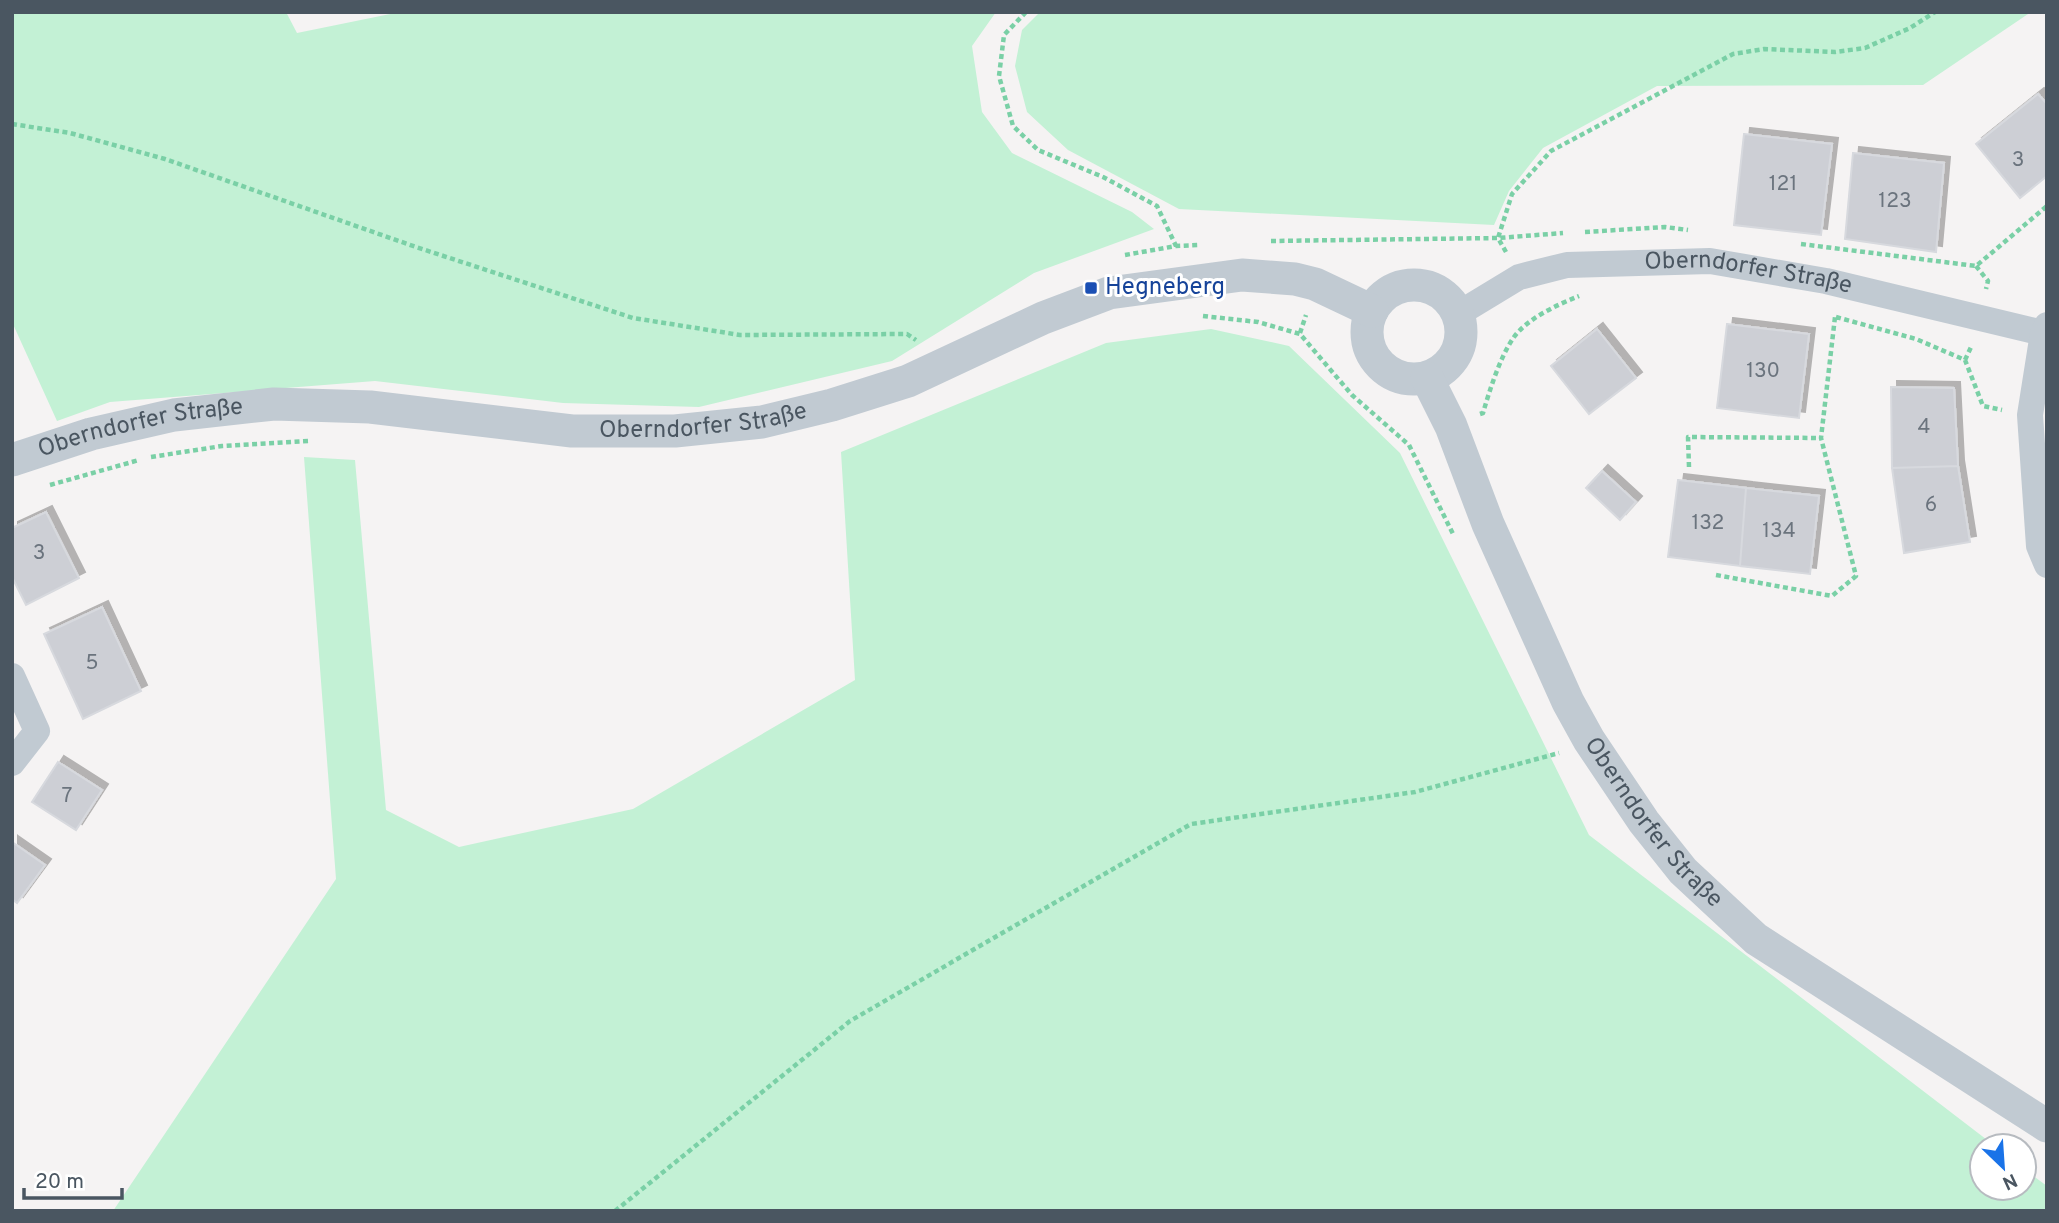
<svg xmlns="http://www.w3.org/2000/svg" width="2059" height="1223" viewBox="0 0 2059 1223" font-family="Overpass,sans-serif">
	<defs>
		<filter id="shadow"><feDropShadow dx="6" dy="-6" stdDeviation="0" flood-color="#0004"/></filter>
	</defs>
	<rect width="100%" height="100%" fill="#f5f3f3"/>
	<path fill="#c3f1d5" d="M12,12H286L297,33L400,12H996L972,46L982,112L1012,153L1132,212L1154,229L1034,273L892,361L699,407L563,403L375,381L110,402L57,421L12,322Z
		M1040,12H2031L1923,85L1657,86L1543,148L1509,191L1494,225L1179,209L1068,150L1027,112L1015,66L1022,30Z
		M1211,329L1289,346L1400,453L1589,835L1995,1146H1982V1188H2024V1169L2047,1186V1211H113L336,879L304,457L355,460L386,810L459,847L633,809L855,680L841,452L1106,343Z"/>
	<path fill="#cdcfd5" stroke="#d7d9de" stroke-width="2" filter="url(#shadow)" d="M2038,94L2047,104V176L2020,198L1976,144Z
		M1744,134L1832,144L1821,235L1734,225Z
		M1853,153L1944,163L1936,252L1845,239Z
		M1727,324L1809,334L1799,418L1717,408Z
		M1597,329L1636,378L1589,414L1551,366Z
		M1891,387L1954,388L1958,466L1892,468Z
		M1958,466L1970,542L1904,553L1892,468Z
		M1602,471L1636,502L1620,520L1586,488Z
		M1678,480L1746,488L1740,566L1668,557Z
		M1746,488L1819,496L1810,574L1740,566Z
		M46,512L79,578L26,605L12,577V528Z
		M102,607L141,691L83,719L44,634Z
		M58,762L102,790L76,830L32,802Z
		M12,842L45,865L17,903L12,899Z"/>
	<g fill="none" stroke-linecap="round" stroke-linejoin="round">
		<path stroke="#7ad0a6" stroke-width="4.5" stroke-dasharray="5 3.5" stroke-linecap="butt" d="M1026,12L1004,35L999,76L1013,126L1038,150L1103,177L1157,206L1176,246
			M12,124L70,133L165,159L416,247L633,318L740,335L907,334L916,340
			M1585,232L1665,227L1688,230
			M1271,241L1498,238L1563,233
			M1801,244L1976,266L2047,206
			M1506,252L1498,238L1512,194L1551,151L1733,54L1764,49L1835,52L1865,48L1910,28L1935,12
			M1125,255L1176,246L1199,245
			M1976,266L1988,281L1986,289
			M1203,316L1258,322L1300,334L1352,395L1409,445L1453,534
			M1836,317L1916,339L1965,360L1983,406L2002,410
			M1300,333L1306,315
			M1965,360L1972,345
			M1480,414L1483,413C1490,389 1500,357 1514,337C1528,318 1557,305 1579,296
			M151,457L222,446L309,441
			M1689,467L1688,437L1821,438
			M50,485L139,460
			M1716,575L1832,596L1856,576L1821,438L1835,317
			M615,1211L850,1021L1191,824L1415,792L1559,753"/>
		<g stroke="#c1cad2" stroke-width="26">
			<path id="s1" d="M1458,314L1519,277L1567,265L1710,261L1826,281L2043,333"/>
			<path d="M2047,325L2043,333L2030,415L2039,546L2047,565"/>
			<path d="M12,676L37,731L12,763"/>
		</g>
		<g stroke="#c1cad2" stroke-width="33">
			<circle cx="1414" cy="332" r="47"/>
			<path id="s2" d="M1427,378L1451,426L1488,524L1568,702L1589,740L1644,822L1683,871L1756,939L2047,1126"/>
			<path id="s3" d="M12,460L91,434L174,415L274,404L370,407L572,431H675L762,422L832,405L908,381L1043,318L1109,293L1242,275L1295,279L1315,284L1372,311"/>
		</g>
	</g>
	<rect fill="#1a4fb4" stroke="#fff" stroke-width="2.5" x="1084" y="281" width="14" height="14" rx="3.5"/>
	<g text-anchor="middle" dominant-baseline="central" stroke-width="6" stroke-linejoin="round" paint-order="stroke">
		<g font-size="21" fill="#6b747e">
			<text x="2018" y="160">3</text>
			<text x="1783" y="184">121</text>
			<text x="1895" y="201">123</text>
			<text x="1763" y="371">130</text>
			<text x="1924" y="427">4</text>
			<text x="1931" y="505">6</text>
			<text x="1708" y="523">132</text>
			<text x="1779" y="531">134</text>
			<text x="39" y="553">3</text>
			<text x="92" y="663">5</text>
			<text x="67" y="796">7</text>
		</g>
		<g font-size="24" fill="#4a5661" stroke="#fff">
			<text stroke="none"><textPath href="#s1" startOffset="303">Oberndorfer Straße</textPath></text>
			<text stroke="none"><textPath href="#s3" startOffset="700">Oberndorfer Straße</textPath></text>
			<text stroke="none"><textPath href="#s3" startOffset="133">Oberndorfer Straße</textPath></text>
			<text stroke="none"><textPath href="#s2" startOffset="502">Oberndorfer Straße</textPath></text>
		</g>
		<g font-size="24" fill="#164399" stroke="#fff" text-anchor="start">
			<text x="1105" y="288">Hegneberg</text>
		</g>
	</g>
	<rect width="2059" height="1223" fill="none" stroke="#4a5661" stroke-width="28"/>
	<g transform="translate(2003 1167) rotate(155)"><circle r="33" fill="#ffffff" stroke="#b7bbc0" stroke-width="2"/>
	<path d="M0-5L12 26L0 18L-12 26Z" fill="#1a73e8"/>
	<text y="-10" font-size="19" font-weight="bold" text-anchor="middle" fill="#4a5661">N</text>
	</g>
	<path d="M24 1188v10h98v-10" fill="none" stroke="#4a5661" stroke-width="3.5"/>
	<text x="35" y="1188" font-size="21" fill="#4a5661" stroke="#ffffff" stroke-width="5" paint-order="stroke">20 m</text>
</svg>
